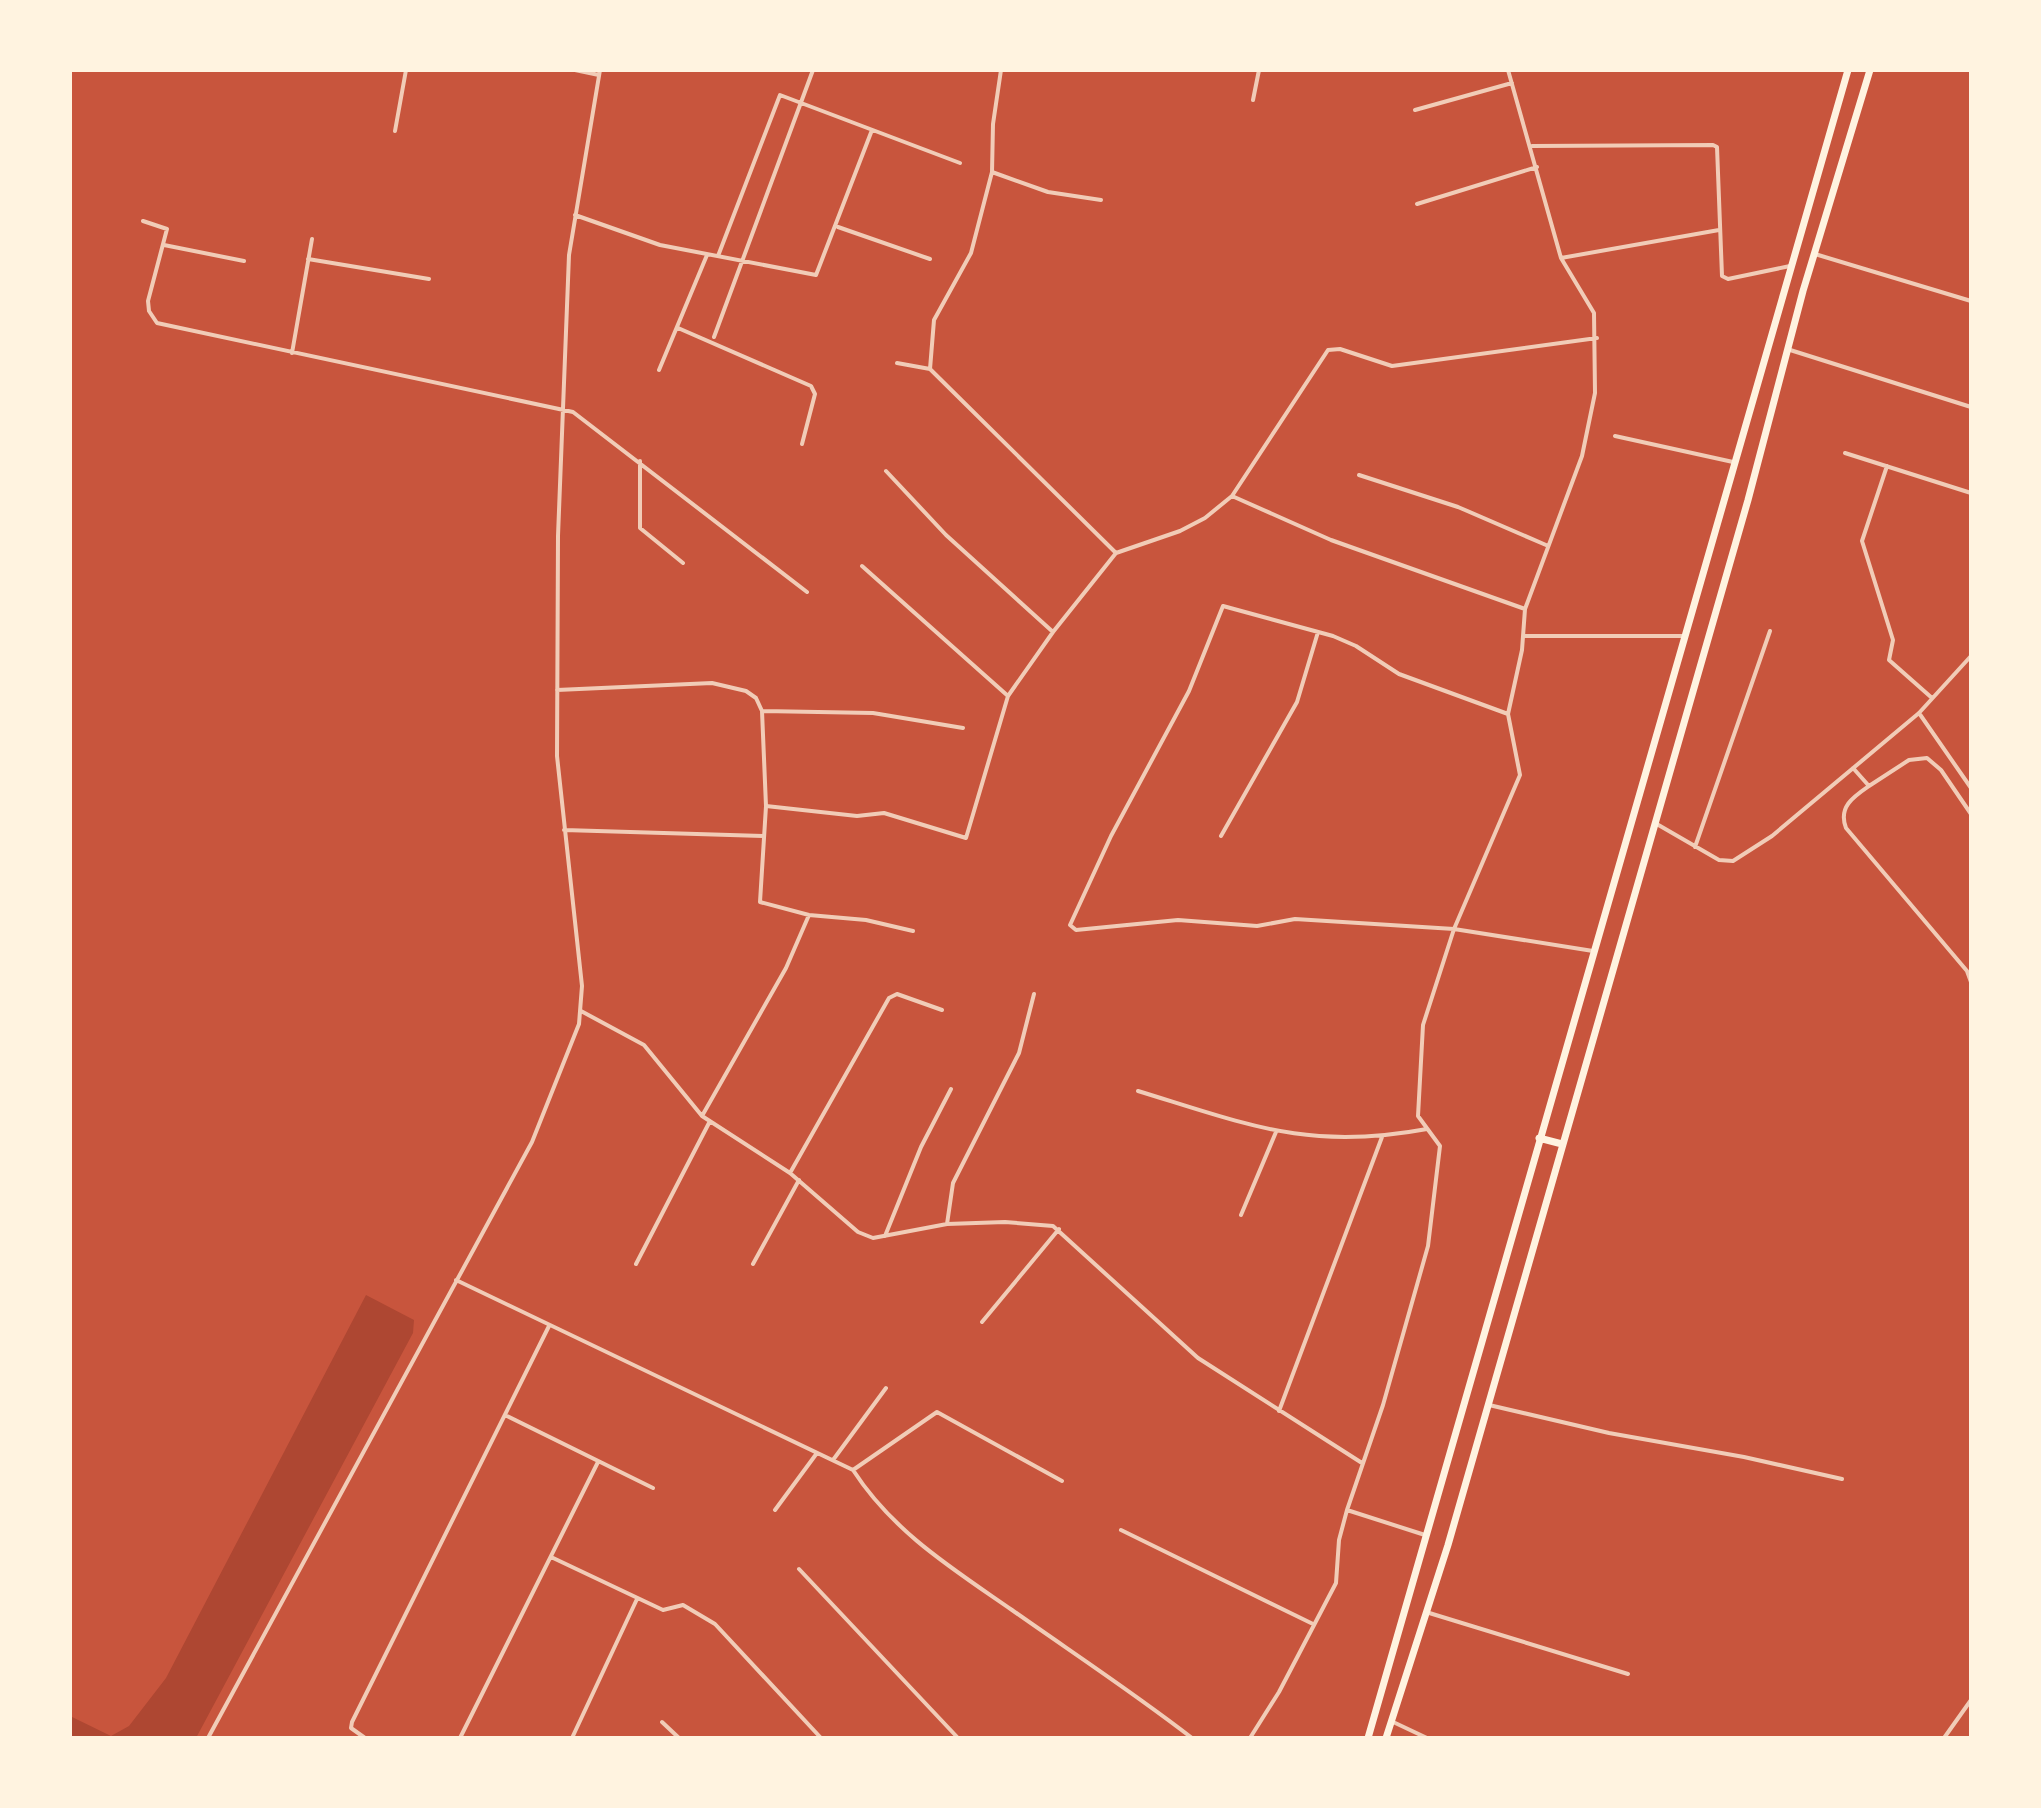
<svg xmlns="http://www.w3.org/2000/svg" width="2041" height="1808" viewBox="0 0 2041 1808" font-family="'Noto Sans',sans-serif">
	<rect width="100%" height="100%" fill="#c8553d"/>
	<path fill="#ae4732" d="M366,1295L414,1320L413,1333L196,1738H70V1716L111,1736L129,1726L166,1678Z"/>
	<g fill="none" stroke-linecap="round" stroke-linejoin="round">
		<path stroke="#f1ccb7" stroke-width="4" d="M575,70L599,75
			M1253,100L1259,70
			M1415,110L1512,83
			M395,131L406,70
			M1532,146L1713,145L1717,147L1722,276L1728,279L1790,266
			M992,172L1048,192L1101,200
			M1417,204L1537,167
			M575,215L660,245L816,275L872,130
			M143,221L167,229L148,301L149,311L157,323L573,412L807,592
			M838,227L930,259
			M164,245L244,261
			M1815,254L1971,301
			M718,256L780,95L960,163
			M1561,258L1719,230
			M308,259L429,279
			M678,328L811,386L815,394L802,444
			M714,337L813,70
			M1787,349L1971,407
			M292,353L312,239
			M897,363L930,369L1116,553
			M930,369L934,320L971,253L992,172L993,124L1001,70
			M659,370L707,255
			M1615,436L1733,462
			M1845,453L1971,493
			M640,461V528L683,563
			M1887,466L1862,541L1893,640L1889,660L1932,698
			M886,471L946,535L1053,632
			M1359,475L1458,507L1546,545
			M1232,496L1331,540L1525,609
			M862,566L1008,696
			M1524,636H1683
			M557,690L712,683L746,691L756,698L762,711L766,806L760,902L809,915L866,920L913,931
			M763,711L873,713L963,728
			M1919,713L1971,788
			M1508,714L1399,674L1356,646L1333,636L1223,606L1189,691L1111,836L1070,925L1076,930L1178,920L1257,926L1295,919L1454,929L1593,951
			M1853,768L1869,786C1853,797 1838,807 1846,828L1967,971L1971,982
			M1869,786L1909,760L1927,758L1941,770L1971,814
			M766,806L857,816L884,813L966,838L1008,696L1053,632L1116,553L1180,531L1205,518L1232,496L1328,350L1340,349L1392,366L1597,338
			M1655,823L1719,860L1733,861L1772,836L1919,713L1971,656
			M564,830L763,836
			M1221,836L1297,702L1318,632
			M1695,847L1770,631
			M581,1011L644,1045L702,1116L790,1173L858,1232L873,1238L947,1224L1005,1222L1053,1226L1198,1358L1362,1463
			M1138,1091C1249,1125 1309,1151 1427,1129
			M702,1116L786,968L809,915
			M790,1173L889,998L897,994L942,1010
			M1241,1215L1276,1132
			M947,1224L953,1183L1019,1053L1034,994
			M885,1236L921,1147L951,1089
			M636,1264L710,1121
			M753,1264L799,1180
			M456,1280L853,1470C893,1532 953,1569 1012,1610C1073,1653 1134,1693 1192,1738
			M982,1322L1059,1229
			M1489,1405L1609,1433L1744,1457L1842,1479
			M1279,1411L1382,1137
			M505,1415L653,1488
			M833,1460L886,1388
			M853,1470L937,1412L1062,1481
			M775,1510L817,1453
			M1347,1510L1425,1535
			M1121,1530L1313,1624
			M551,1557L663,1610L683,1605L715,1624L821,1738
			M799,1569L958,1738
			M1426,1612L1628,1674
			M1391,1721L1427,1738
			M662,1722L679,1738
			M208,1738L532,1142L579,1024L582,986L557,756L558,536L569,255L600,70
			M365,1738L351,1728L352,1722L549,1326
			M460,1738L598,1462
			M572,1738L637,1599
			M1250,1738L1279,1692L1336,1583L1339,1540L1347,1510L1383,1405L1428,1246L1440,1146L1418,1116L1423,1025L1454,929L1520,775L1508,714L1522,650L1525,609L1582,456L1595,393L1594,313L1561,258L1508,70
			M1944,1738L1971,1700"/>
		<path stroke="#fff3e0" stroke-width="7" d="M1539,1138L1562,1144
			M1368,1738L1848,70
			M1386,1738L1448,1545L1748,500L1803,291L1870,70"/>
	</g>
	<rect width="2041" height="1808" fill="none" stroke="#fff3e0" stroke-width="144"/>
</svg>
